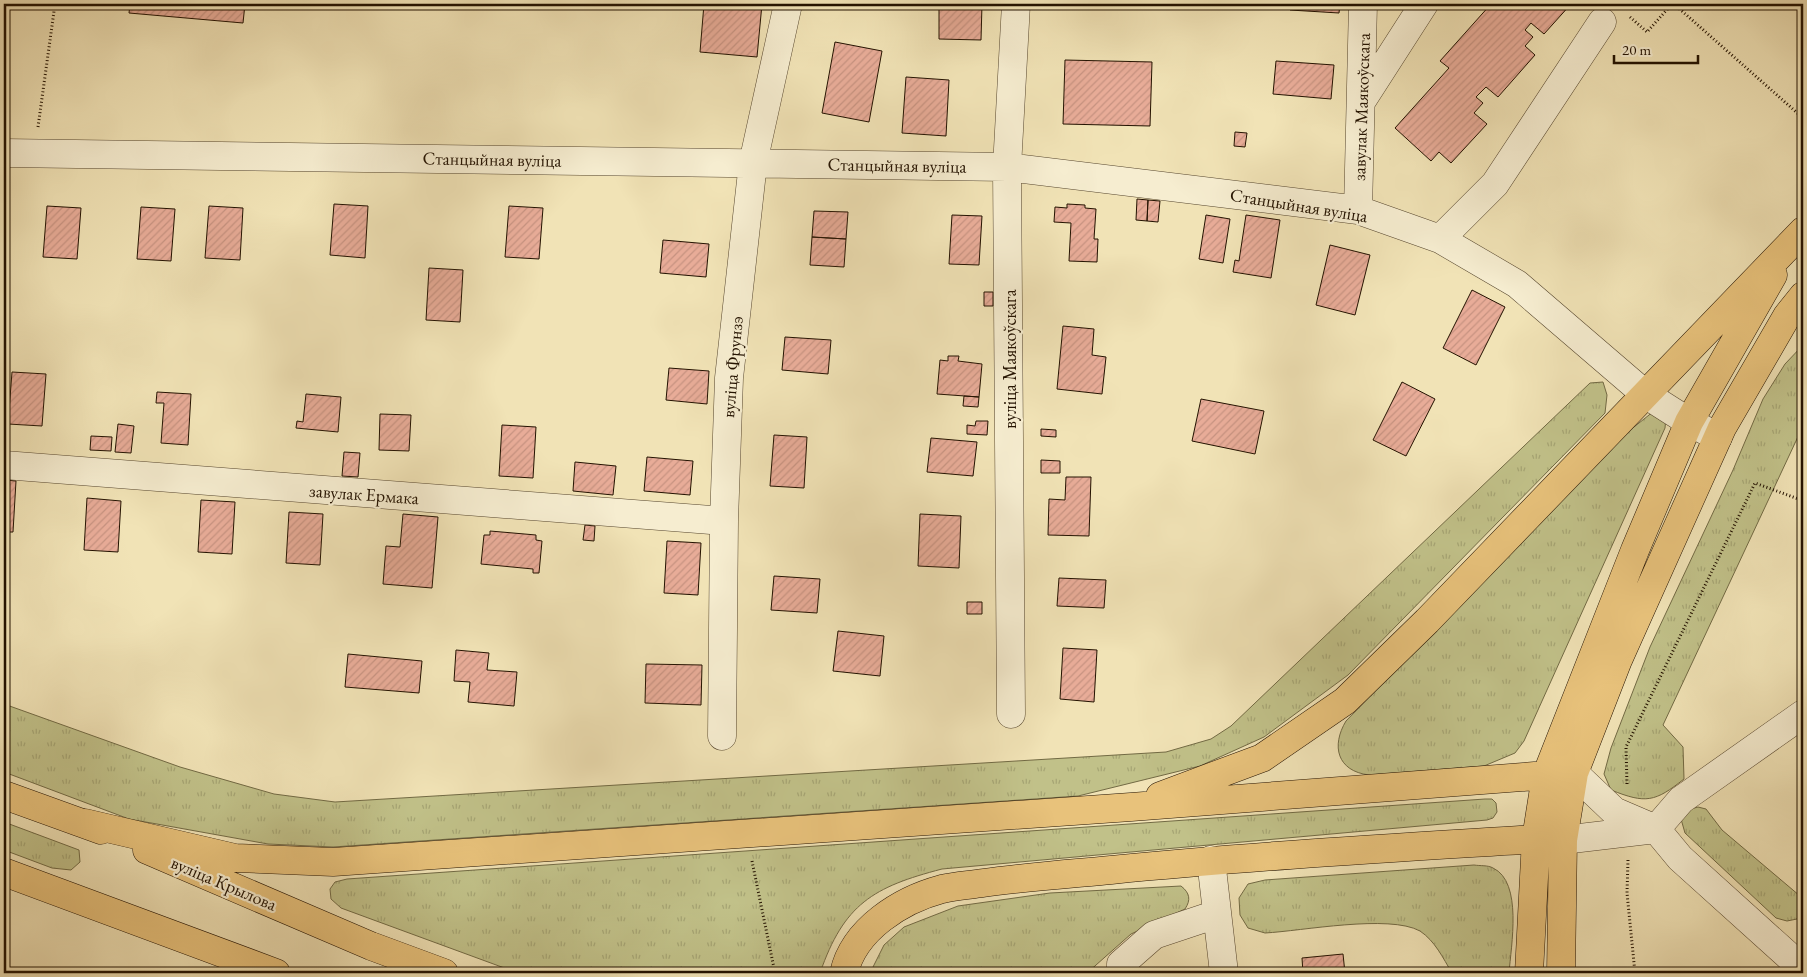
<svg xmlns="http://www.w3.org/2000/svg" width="1807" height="977" viewBox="0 0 1807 977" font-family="'EB Garamond',serif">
	<defs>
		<pattern id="grass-tufts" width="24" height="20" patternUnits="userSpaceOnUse" patternTransform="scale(1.25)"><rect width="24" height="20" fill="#c1c189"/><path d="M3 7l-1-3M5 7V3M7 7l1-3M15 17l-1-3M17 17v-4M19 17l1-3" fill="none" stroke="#a6a574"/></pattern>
		<pattern id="building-hatch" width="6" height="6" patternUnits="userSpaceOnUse" patternTransform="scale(1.25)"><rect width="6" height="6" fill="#e8ac98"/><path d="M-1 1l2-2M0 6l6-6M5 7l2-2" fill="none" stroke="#c79381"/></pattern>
	</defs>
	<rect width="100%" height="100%" fill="#f1e3b6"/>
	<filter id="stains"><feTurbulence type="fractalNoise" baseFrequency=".004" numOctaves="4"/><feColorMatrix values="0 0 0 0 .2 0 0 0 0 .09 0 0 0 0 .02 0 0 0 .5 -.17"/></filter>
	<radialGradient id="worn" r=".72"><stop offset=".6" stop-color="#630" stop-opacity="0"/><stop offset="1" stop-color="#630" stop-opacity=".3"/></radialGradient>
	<path fill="url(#grass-tufts)" stroke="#726a44" d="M1803,345V426L1663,725L1683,747L1684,779C1655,802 1646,804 1611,790L1604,774L1611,748L1650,647L1733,470L1763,399L1785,364Z
		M1603,382L1607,395L1605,413L1348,675L1264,737L1200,766L1078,796L333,847L268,844L129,819L4,772V704L180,767L274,794L335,802L1166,752L1211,739L1231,726L1590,383Z
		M1654,411L1666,417L1665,428L1524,741L1515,753L1484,766L1369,775C1337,771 1331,746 1346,721L1619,439Z
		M1485,799H1492L1496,803L1497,812L1493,818L1487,820L942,869C873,887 844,904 820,973H518L341,908L331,899L330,889L335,882L347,879Z
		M1698,807L1706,809L1722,830L1800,896L1802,908L1797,919L1787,921L1776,918L1685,833L1681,819L1687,810Z
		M4,822L79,850L80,862L71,870L52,868L4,850Z
		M1474,865C1480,866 1488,865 1493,868C1523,882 1511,946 1509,973H1452C1443,958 1435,941 1420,931C1389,914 1302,931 1265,933L1248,928L1240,915L1239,898L1248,884L1265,880Z
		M1181,886C1190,893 1191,900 1185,909L1131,934L1087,973H870L884,945L904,927L958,906L1050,893Z"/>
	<path fill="url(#building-hatch)" stroke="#231200" d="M130,4H245L243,23L129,13Z
		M704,4H762L757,57L700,52Z
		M939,4H982L981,40L939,39Z
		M1291,4H1340L1339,13L1290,10Z
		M1491,4H1571L1544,34L1531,23L1525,30L1533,37L1525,46L1535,55L1498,97L1486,87L1476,97L1483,103L1474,113L1487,124L1451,163L1439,152L1431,161L1395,128L1449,68L1440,61Z
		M835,42L882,51L869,122L822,113Z
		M1065,60L1152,62L1150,126L1063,124Z
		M1276,61L1334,65L1331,99L1273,94Z
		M906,77L949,80L946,136L902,133Z
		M1235,132L1247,133L1245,147L1234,146Z
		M1137,199L1148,200L1147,221L1136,220Z
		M1148,200L1160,201L1158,222L1147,221Z
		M334,204L368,206L365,258L330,255Z
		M1067,204L1085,205V208L1096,209L1094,239H1098L1097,262L1069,261L1071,223L1054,222L1055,207L1067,208Z
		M47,206L81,208L77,259L43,257Z
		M209,206L243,208L240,260L205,258Z
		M509,206L543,208L539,259L505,257Z
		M141,207L175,209L171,261L137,259Z
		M814,211L848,212L846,239L812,237Z
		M952,215L982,216L979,265L949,264Z
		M1206,215L1230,219L1223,263L1199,259Z
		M1246,215L1280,220L1271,278L1233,272L1235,260L1239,261Z
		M812,237L846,239L844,267L810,265Z
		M663,240L709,244L706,277L660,273Z
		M1330,245L1370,255L1355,315L1316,305Z
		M429,268L463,270L460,322L426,320Z
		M1472,290L1505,307L1476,365L1443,348Z
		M984,292H993V306H984Z
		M1063,326L1094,329L1092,355L1106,357L1102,394L1057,389Z
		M785,337L831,340L828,374L782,370Z
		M948,356H959L958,361L982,364L979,397L937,394L940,360L948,361Z
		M669,368L709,371L707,404L666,400Z
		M12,372L46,374L42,426L8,424Z
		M1402,382L1435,399L1406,456L1373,440Z
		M157,392L191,394L188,445L161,443L164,403H156Z
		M306,394L341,397L338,432L296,428L297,421L303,422Z
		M964,396L979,397L978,407L963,406Z
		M1201,399L1264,411L1255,454L1192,441Z
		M380,414L411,415L409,451L379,450Z
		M976,421H988L987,435L967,434V425L975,426Z
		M118,424L134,426L131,453L115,452Z
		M502,425L536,427L533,478L499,476Z
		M1041,429L1056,430V437L1041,436Z
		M774,435L807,437L804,488L770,486Z
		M91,436L112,437L111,451L90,450Z
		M931,438L977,442L973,476L927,472Z
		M344,452L360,453L358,477L342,476Z
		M647,457L693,461L690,495L644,491Z
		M1041,460L1060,461V473H1041Z
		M575,462L616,466L613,495L573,491Z
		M1066,477H1091L1089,536L1048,535L1049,499L1065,500Z
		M4,480L16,481L13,532H4Z
		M87,498L121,501L118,552L84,550Z
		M201,500L235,502L232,554L198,552Z
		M289,512L323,514L320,565L286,563Z
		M403,514L438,517L432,588L383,584L386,546L400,547Z
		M920,514L961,516L959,568L918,566Z
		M585,525L595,526L594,541L583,540Z
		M490,531L536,535V540L542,541L539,573H533V569L481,564L484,535H490Z
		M667,541L701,543L698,595L664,593Z
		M774,576L820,579L817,613L771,610Z
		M1059,578L1106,580L1104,608L1057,606Z
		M967,602H982V614H967Z
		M838,631L884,636L880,676L833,671Z
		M1063,648L1097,650L1094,702L1060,699Z
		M456,650L489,653L487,670L517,672L514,706L468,702L470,682L454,681Z
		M348,654L422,661L419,693L345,687Z
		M646,664L702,665L701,705L645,703Z
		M1343,954L1345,973H1303L1302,958Z"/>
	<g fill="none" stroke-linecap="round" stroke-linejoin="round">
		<defs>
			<path id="minor" d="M1361,102L1424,4
				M4,153L1007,167L1358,210L1440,239L1517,284L1645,394L1689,422L1718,437
				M1358,210L1363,4
				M1440,239L1495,184L1602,22
				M4,465L724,521
				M1011,714L1007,167L1016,4
				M722,736L724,521L729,378L753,163L788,4
				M1574,773L1614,811L1656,829L1680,858L1803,969
				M1563,840L1656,829L1681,800L1803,714
				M1211,860L1224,973
				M1121,973V964L1154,935L1217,914"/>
			<path id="major" d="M4,795L101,830
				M1160,796L1262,758L1345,701L1427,621L1803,231
				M85,823L235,858L333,862L1131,807L1574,773
				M147,850L371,946L444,973
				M4,872L276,973
				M844,973C854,929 901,900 942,889C955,886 970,885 983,883C1026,877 1068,874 1111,870C1252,856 1394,848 1536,839L1563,840
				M1529,973L1536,839L1546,776L1635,550L1689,422L1773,275
				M1561,973L1563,840L1574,773L1618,660L1722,428L1787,316L1803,296"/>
		</defs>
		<use href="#minor" stroke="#56462e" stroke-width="29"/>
		<use href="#major" stroke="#231200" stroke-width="29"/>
		<path stroke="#231200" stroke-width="3" stroke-dasharray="1 2.5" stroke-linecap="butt" d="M1674,4L1803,118
			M1630,17L1647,32L1672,4
			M38,127L55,4
			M1627,784L1626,747L1755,483L1801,500L1803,496
			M1628,860L1627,893L1635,973
			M752,861L775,973"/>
		<use href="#minor" stroke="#f6edd0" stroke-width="28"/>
		<use href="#major" stroke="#e8c27b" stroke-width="28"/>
	</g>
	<g text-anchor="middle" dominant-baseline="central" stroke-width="4.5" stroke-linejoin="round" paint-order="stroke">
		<g font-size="18" fill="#231200" stroke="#f6edd0">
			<text transform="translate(1361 107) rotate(-88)">завулак Маякоўскага</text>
			<text transform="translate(492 159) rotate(1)">Станцыйная вуліца</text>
			<text transform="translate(897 165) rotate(1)">Станцыйная вуліца</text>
			<text transform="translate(1299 205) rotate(9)">Станцыйная вуліца</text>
			<text transform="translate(1009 359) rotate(-90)">вуліца Маякоўскага</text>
			<text transform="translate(732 367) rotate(-85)">вуліца Фрунзэ</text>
			<text transform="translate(364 494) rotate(4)">завулак Ермака</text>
			<text transform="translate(224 883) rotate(23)">вуліца Крылова</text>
		</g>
	</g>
	<rect width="1807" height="977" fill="none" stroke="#f1e3b6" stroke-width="20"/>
	<rect x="5" y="5" width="1797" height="967" fill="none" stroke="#231200" stroke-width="2.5"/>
	<rect x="10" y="10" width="1787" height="957" fill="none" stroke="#231200"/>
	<path d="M1614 55v8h84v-8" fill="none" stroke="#231200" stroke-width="2.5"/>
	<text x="1622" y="55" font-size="15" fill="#231200" stroke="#f6edd0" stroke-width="4" paint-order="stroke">20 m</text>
	<rect width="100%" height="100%" filter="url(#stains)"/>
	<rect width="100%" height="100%" fill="url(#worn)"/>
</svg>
